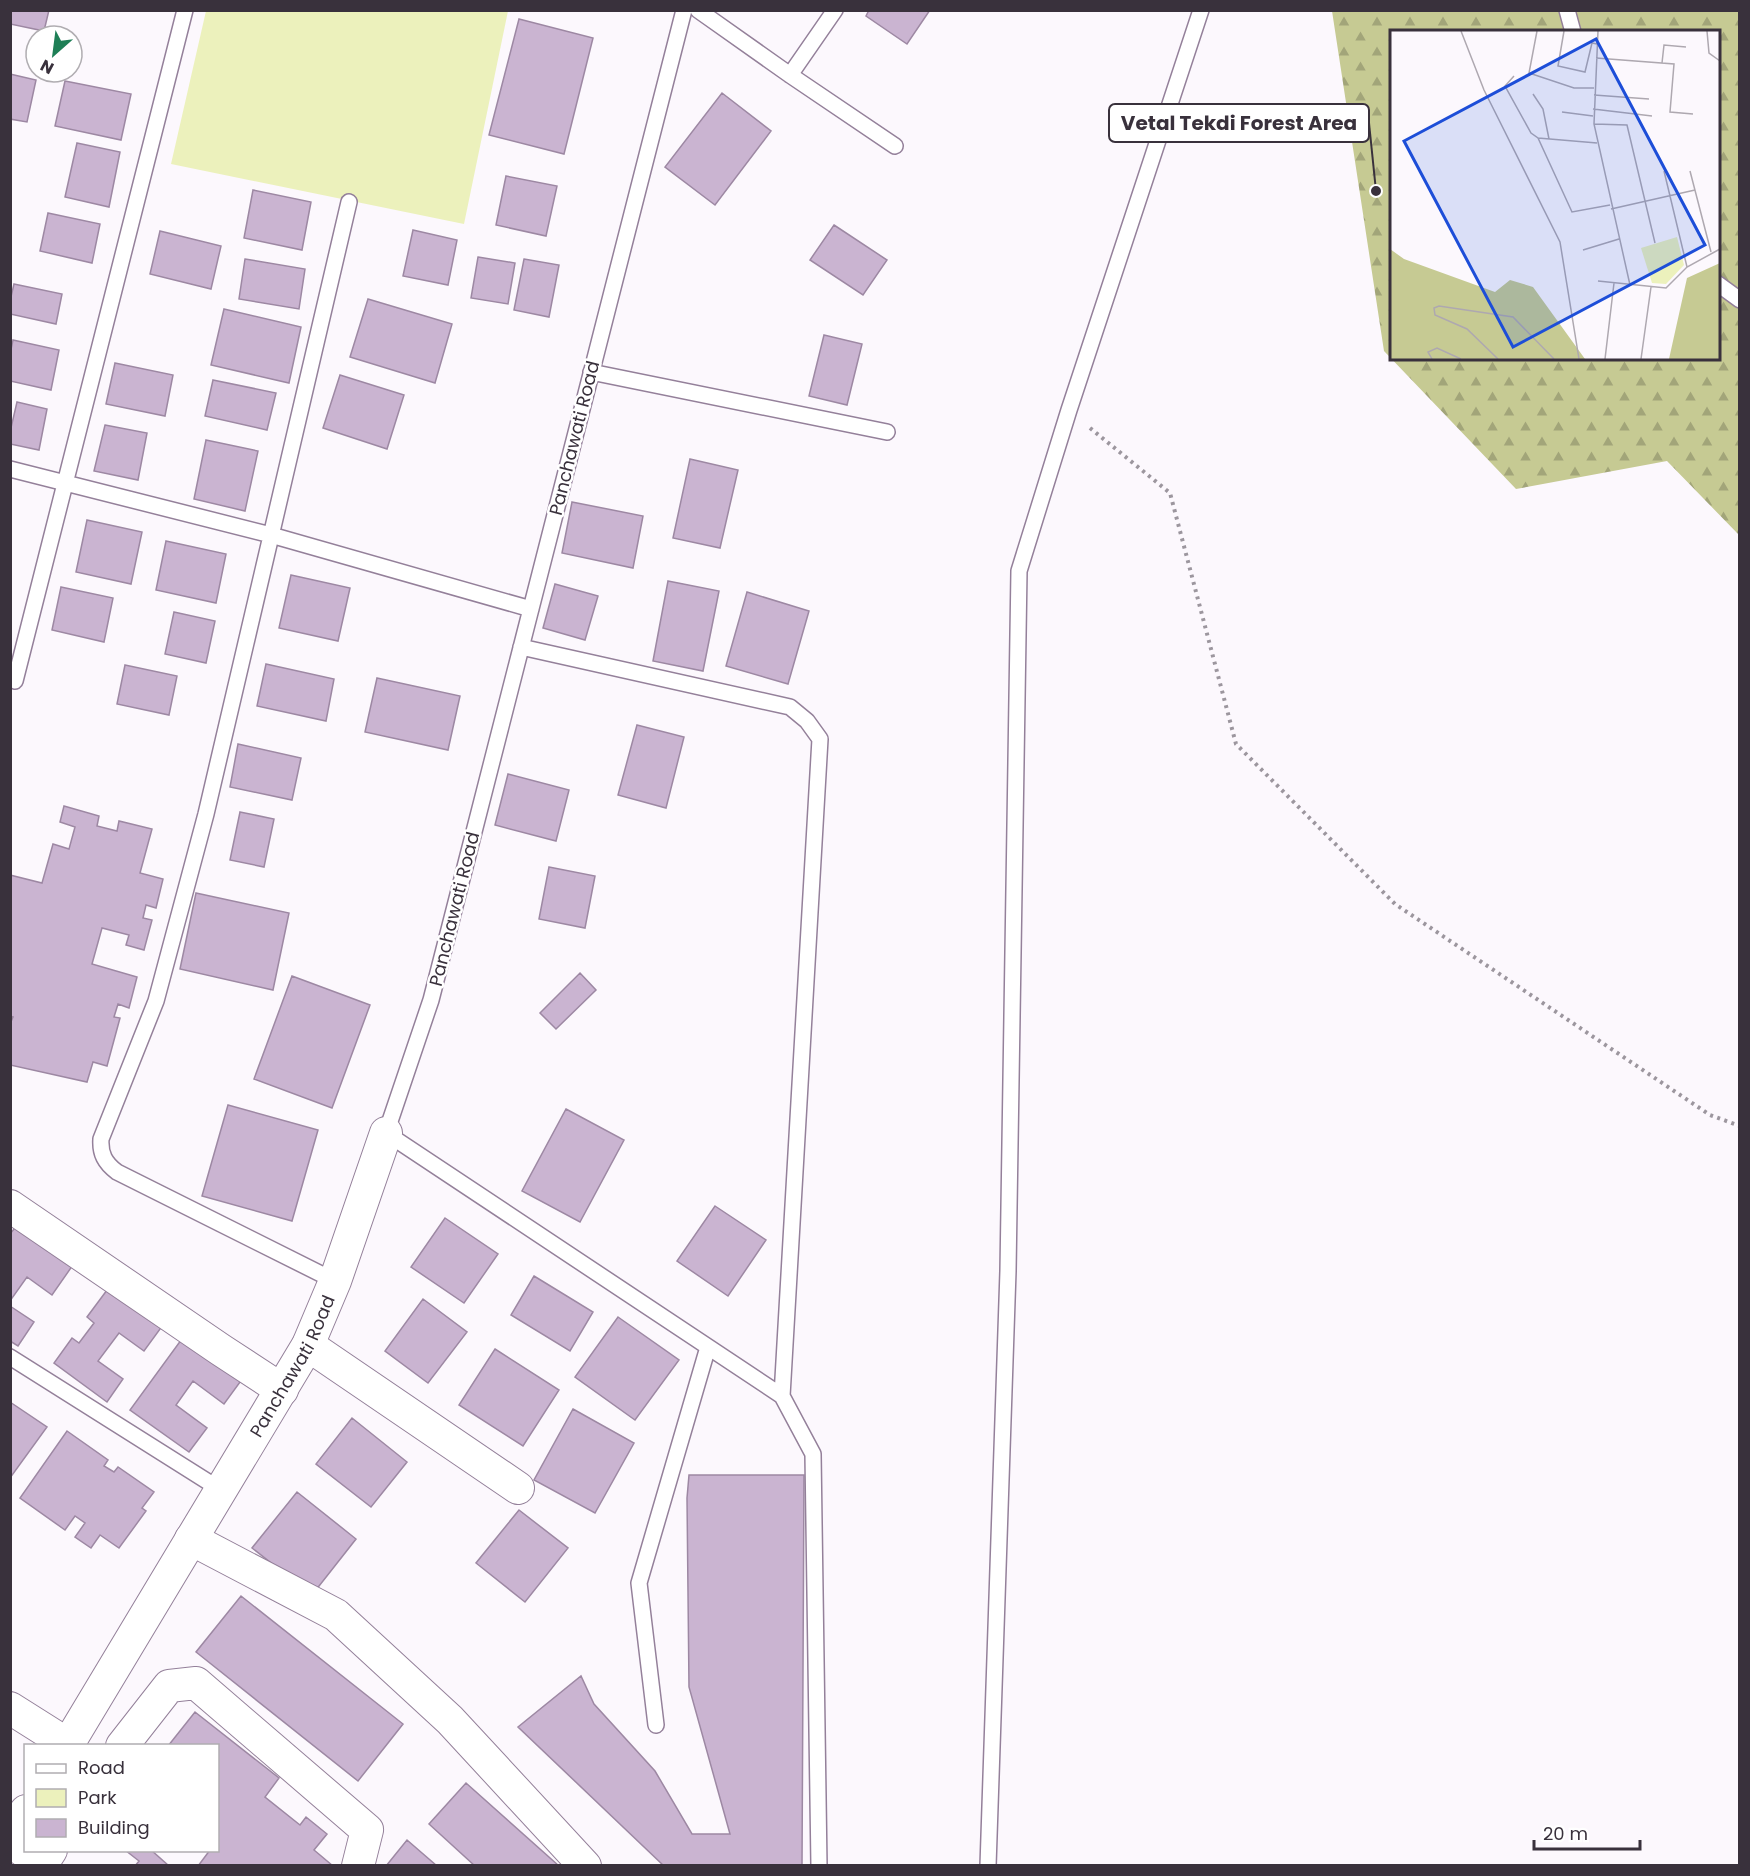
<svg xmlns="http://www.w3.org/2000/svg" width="1750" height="1876" viewBox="0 0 1750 1876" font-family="Poppins,sans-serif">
	<defs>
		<pattern id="forest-firs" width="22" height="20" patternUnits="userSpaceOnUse" patternTransform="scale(1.5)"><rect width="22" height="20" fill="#c6ca93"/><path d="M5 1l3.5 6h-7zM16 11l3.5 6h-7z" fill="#a2a579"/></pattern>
	</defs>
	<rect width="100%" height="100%" fill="#fcf8fd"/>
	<path fill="url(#forest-firs)" fill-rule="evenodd" d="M1332,11H1739V535L1667,461L1516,489L1384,351ZM1392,32H1718V358H1392Z"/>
	<path fill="#ecf1bc" d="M206,11H508L464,224L171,164Z"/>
	<path fill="#cab4d1" stroke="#9d88a3" stroke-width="1.5" d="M10,10H49L44,31L10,24Z
		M869,10H930L907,44L866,16Z
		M519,19L593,38L564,154L489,135Z
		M10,74L36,80L27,122L10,119Z
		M65,81L131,94L121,140L55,126Z
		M722,93L771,131L715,205L665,167Z
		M77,143L120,152L109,207L65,197Z
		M506,176L557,186L546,236L496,225Z
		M253,190L311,202L302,250L244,238Z
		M48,213L100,224L92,263L40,251Z
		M834,225L887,260L863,295L810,260Z
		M413,230L457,240L448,285L403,276Z
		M160,231L221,246L211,289L150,274Z
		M478,257L515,263L508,304L471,298Z
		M245,259L305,269L299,309L239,299Z
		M524,259L559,265L549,317L514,310Z
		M14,284L62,294L56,324L10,314V301Z
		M368,299L452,324L435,383L350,357Z
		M224,309L301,327L289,383L211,365Z
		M824,335L862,344L847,405L809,396Z
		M13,340L59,350L51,390L10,381V354Z
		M115,363L173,375L165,416L106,404Z
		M340,375L404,395L387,449L323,428Z
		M213,380L276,393L267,430L205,416Z
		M17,402L47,409L39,450L10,444V432Z
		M105,425L147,433L138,480L94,471Z
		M206,440L258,451L245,511L194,499Z
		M690,459L738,470L720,548L673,538Z
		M572,502L643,516L633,568L562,553Z
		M87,520L142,532L131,584L76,572Z
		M166,541L226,554L216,603L156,590Z
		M291,575L350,588L338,641L279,628Z
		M668,581L719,591L703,671L653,661Z
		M555,584L598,596L585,640L543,628Z
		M61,587L113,598L104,642L52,630Z
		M747,592L809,611L788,684L726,666Z
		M174,612L215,621L206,663L165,654Z
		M266,664L334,679L326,721L257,706Z
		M125,665L177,676L169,715L117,704Z
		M377,678L460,696L448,750L365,732Z
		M637,725L684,737L666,808L618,795Z
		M238,744L301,758L292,800L230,787Z
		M508,774L569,790L556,841L495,825Z
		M64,806L99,816L97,826L117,831L119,821L152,829L140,873L163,879L156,908L146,905L143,918L152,920L144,950L126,945L129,935L102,928L92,964L137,977L129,1008L118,1004L114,1017L120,1018L107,1066L93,1062L87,1082L10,1065V1024L13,1017L10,1016V875L42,883L53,844L69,849L75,827L60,822Z
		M240,812L274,819L264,867L230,860Z
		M549,867L595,876L585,928L539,919Z
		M196,893L289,913L273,990L180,969Z
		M580,973L596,990L556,1029L540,1013Z
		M292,976L370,1005L332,1108L254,1079Z
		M228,1105L318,1130L292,1221L202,1196Z
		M566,1109L624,1140L580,1222L522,1191Z
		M715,1206L766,1240L728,1296L677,1261Z
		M445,1218L498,1254L464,1303L411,1267Z
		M18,1224L75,1262L52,1295L27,1277L10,1301V1234Z
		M534,1276L593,1312L570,1351L511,1315Z
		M110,1286L163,1325L144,1351L119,1333L98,1361L123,1379L107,1402L54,1363L72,1338L79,1343L94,1323L87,1317Z
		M423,1299L467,1332L428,1383L385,1351Z
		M10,1306L34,1322L18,1346L10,1341Z
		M618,1317L679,1360L635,1420L575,1377Z
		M184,1336L243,1378L224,1404L193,1381L176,1405L207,1428L189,1452L130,1410Z
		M495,1349L559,1390L523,1446L459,1405Z
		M10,1402L47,1427L10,1478Z
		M573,1409L634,1443L595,1513L534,1480Z
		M352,1418L407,1462L371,1507L316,1464Z
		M67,1431L108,1460L104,1466L114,1472L118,1467L154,1492L142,1508L146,1511L119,1548L100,1535L91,1548L75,1537L85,1523L75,1516L65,1530L20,1498Z
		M689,1475H804L802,1866H664L518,1727L581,1676L594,1704L655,1771L692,1834H730L689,1687L687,1498Z
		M297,1492L356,1539L312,1595L252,1548Z
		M519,1510L568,1548L525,1602L476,1563Z
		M241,1596L403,1724L358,1781L196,1652Z
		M195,1712L279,1778L265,1797L300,1825L306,1817L327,1834L314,1850L333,1866H198L210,1850H218V1746H168Z
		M466,1783L559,1866H475L429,1824Z
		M407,1840L437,1866H386Z
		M125,1850H151L169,1866H135L139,1861Z"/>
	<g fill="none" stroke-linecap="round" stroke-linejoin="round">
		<defs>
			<path id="lane" d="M684,10L431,1000L386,1133L782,1396L813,1454L819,1866
				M698,10L790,75L895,146
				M1567,10L1573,32
				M790,75L835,10
				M1718,284L1740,300
				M591,372L887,432
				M10,469L271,535L531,609
				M521,647L790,707L807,721L820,739L782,1396
				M15,681L185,10
				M335,1281L117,1172C105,1163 100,1154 101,1139L156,1001L206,814L349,202
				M10,1357L221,1490
				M656,1725L639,1583L708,1347
				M988,1866L1008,1271L1019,571L1069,410L1201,10"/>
			<g id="street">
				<path d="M10,1206L221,1350L282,1390"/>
				<path d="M308,1345L518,1488"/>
				<path d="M191,1539L336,1615L450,1720L585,1866"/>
				<path d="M10,1708L67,1744"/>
				<path id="s1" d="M67,1746L308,1345L335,1281L386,1133"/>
				<path d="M122,1746L169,1686L196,1683L367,1830L358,1866"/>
				<path d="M10,1834L26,1811"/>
				<path d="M10,1841L42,1864L51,1850"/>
			</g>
		</defs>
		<use href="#lane" stroke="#94809a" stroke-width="18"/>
		<use href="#street" stroke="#94809a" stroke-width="34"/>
		<path stroke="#9c969e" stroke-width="4" stroke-dasharray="3 4.5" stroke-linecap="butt" d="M1090,428L1170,493L1236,744L1395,904L1710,1115L1740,1126"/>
		<use href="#lane" stroke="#fff" stroke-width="15"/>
		<use href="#street" stroke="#fff" stroke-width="32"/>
	</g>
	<g text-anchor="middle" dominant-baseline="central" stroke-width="5" stroke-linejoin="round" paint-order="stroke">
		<g font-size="18" fill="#39313c" stroke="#fff">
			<text transform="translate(574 438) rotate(-76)">Panchawati Road</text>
			<text transform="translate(454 909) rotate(-76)">Panchawati Road</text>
			<text stroke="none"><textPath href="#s1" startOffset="442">Panchawati Road</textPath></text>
		</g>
	</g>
	<g transform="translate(1390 30)">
		<rect width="330" height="330" fill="#fcf8fd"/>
		<path d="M0,219L14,229L105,262L120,250L143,257L195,329H0ZM330,233V329H279L297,248Z" fill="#c6ca93"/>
		<path d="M287,207L294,235L276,254L262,253L251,218Z" fill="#ecf1bc"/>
		<path fill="none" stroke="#aea8b0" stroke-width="1.5" d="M71,1L94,60L170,212L189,329M147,1L139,43L184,58H204M174,1L168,36L195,42L202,13L207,14M208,1L204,94L240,255M317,1L319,23L330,31M206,28L284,34L280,82L303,84M272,33L274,15L296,17M124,46L115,56L141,103L148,108L182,182L220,175M143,64L153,79L159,109M204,65L259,69M203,79L262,86M172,82L203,86M204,94L237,95L265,213M148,108L207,113M274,141L297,237M300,141L321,222M221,179L305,160M193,220L229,209M208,251L276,258L297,237L330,219M42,329L38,322L47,318L71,329M108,329L77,299L45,285L44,278L49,276L123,287L164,329M215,329L224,253M251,329L261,257"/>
		<path fill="#1d4ed8" fill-opacity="0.15" stroke="#1d4ed8" stroke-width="3" d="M206,9L315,215L123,317L14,111Z"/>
		<rect width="330" height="330" fill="none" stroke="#39313c" stroke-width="3"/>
	</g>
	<path fill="none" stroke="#39313c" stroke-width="2" d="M1376 191L1369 123"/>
	<circle fill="#39313c" stroke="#fff" stroke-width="2" cx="1376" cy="191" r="6"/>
	<rect fill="#fff" stroke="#39313c" stroke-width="2" x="1109" y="104" width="260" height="38" rx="6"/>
	<g font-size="20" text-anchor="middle" font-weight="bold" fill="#39313c">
		<text x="1239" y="130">Vetal Tekdi Forest Area</text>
	</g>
	<rect width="1750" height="1876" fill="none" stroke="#39313c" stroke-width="24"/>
	<rect x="24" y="1744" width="195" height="108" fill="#ffffff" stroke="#b0adb1" stroke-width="1.5"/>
	<rect x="36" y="1764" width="30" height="9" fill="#ffffff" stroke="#b0adb1" stroke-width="1.5"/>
	<text x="78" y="1774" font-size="18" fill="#39313c">Road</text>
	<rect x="36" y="1789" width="30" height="18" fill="#ecf1bc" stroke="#b0adb1" stroke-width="1.5"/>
	<text x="78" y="1804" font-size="18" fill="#39313c">Park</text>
	<rect x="36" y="1819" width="30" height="18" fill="#cab4d1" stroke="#b0adb1" stroke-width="1.5"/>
	<text x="78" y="1834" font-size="18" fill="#39313c">Building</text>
	<g transform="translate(54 54) rotate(208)"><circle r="28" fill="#ffffff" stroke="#b0adb1" stroke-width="1.5"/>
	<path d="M0-4.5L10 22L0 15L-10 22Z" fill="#1e7f56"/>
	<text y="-9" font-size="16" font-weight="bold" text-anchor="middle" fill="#39313c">N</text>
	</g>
	<path d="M1534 1840v9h106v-9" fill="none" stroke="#39313c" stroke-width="3"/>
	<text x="1543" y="1840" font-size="18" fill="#39313c" stroke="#ffffff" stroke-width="4.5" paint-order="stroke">20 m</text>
</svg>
